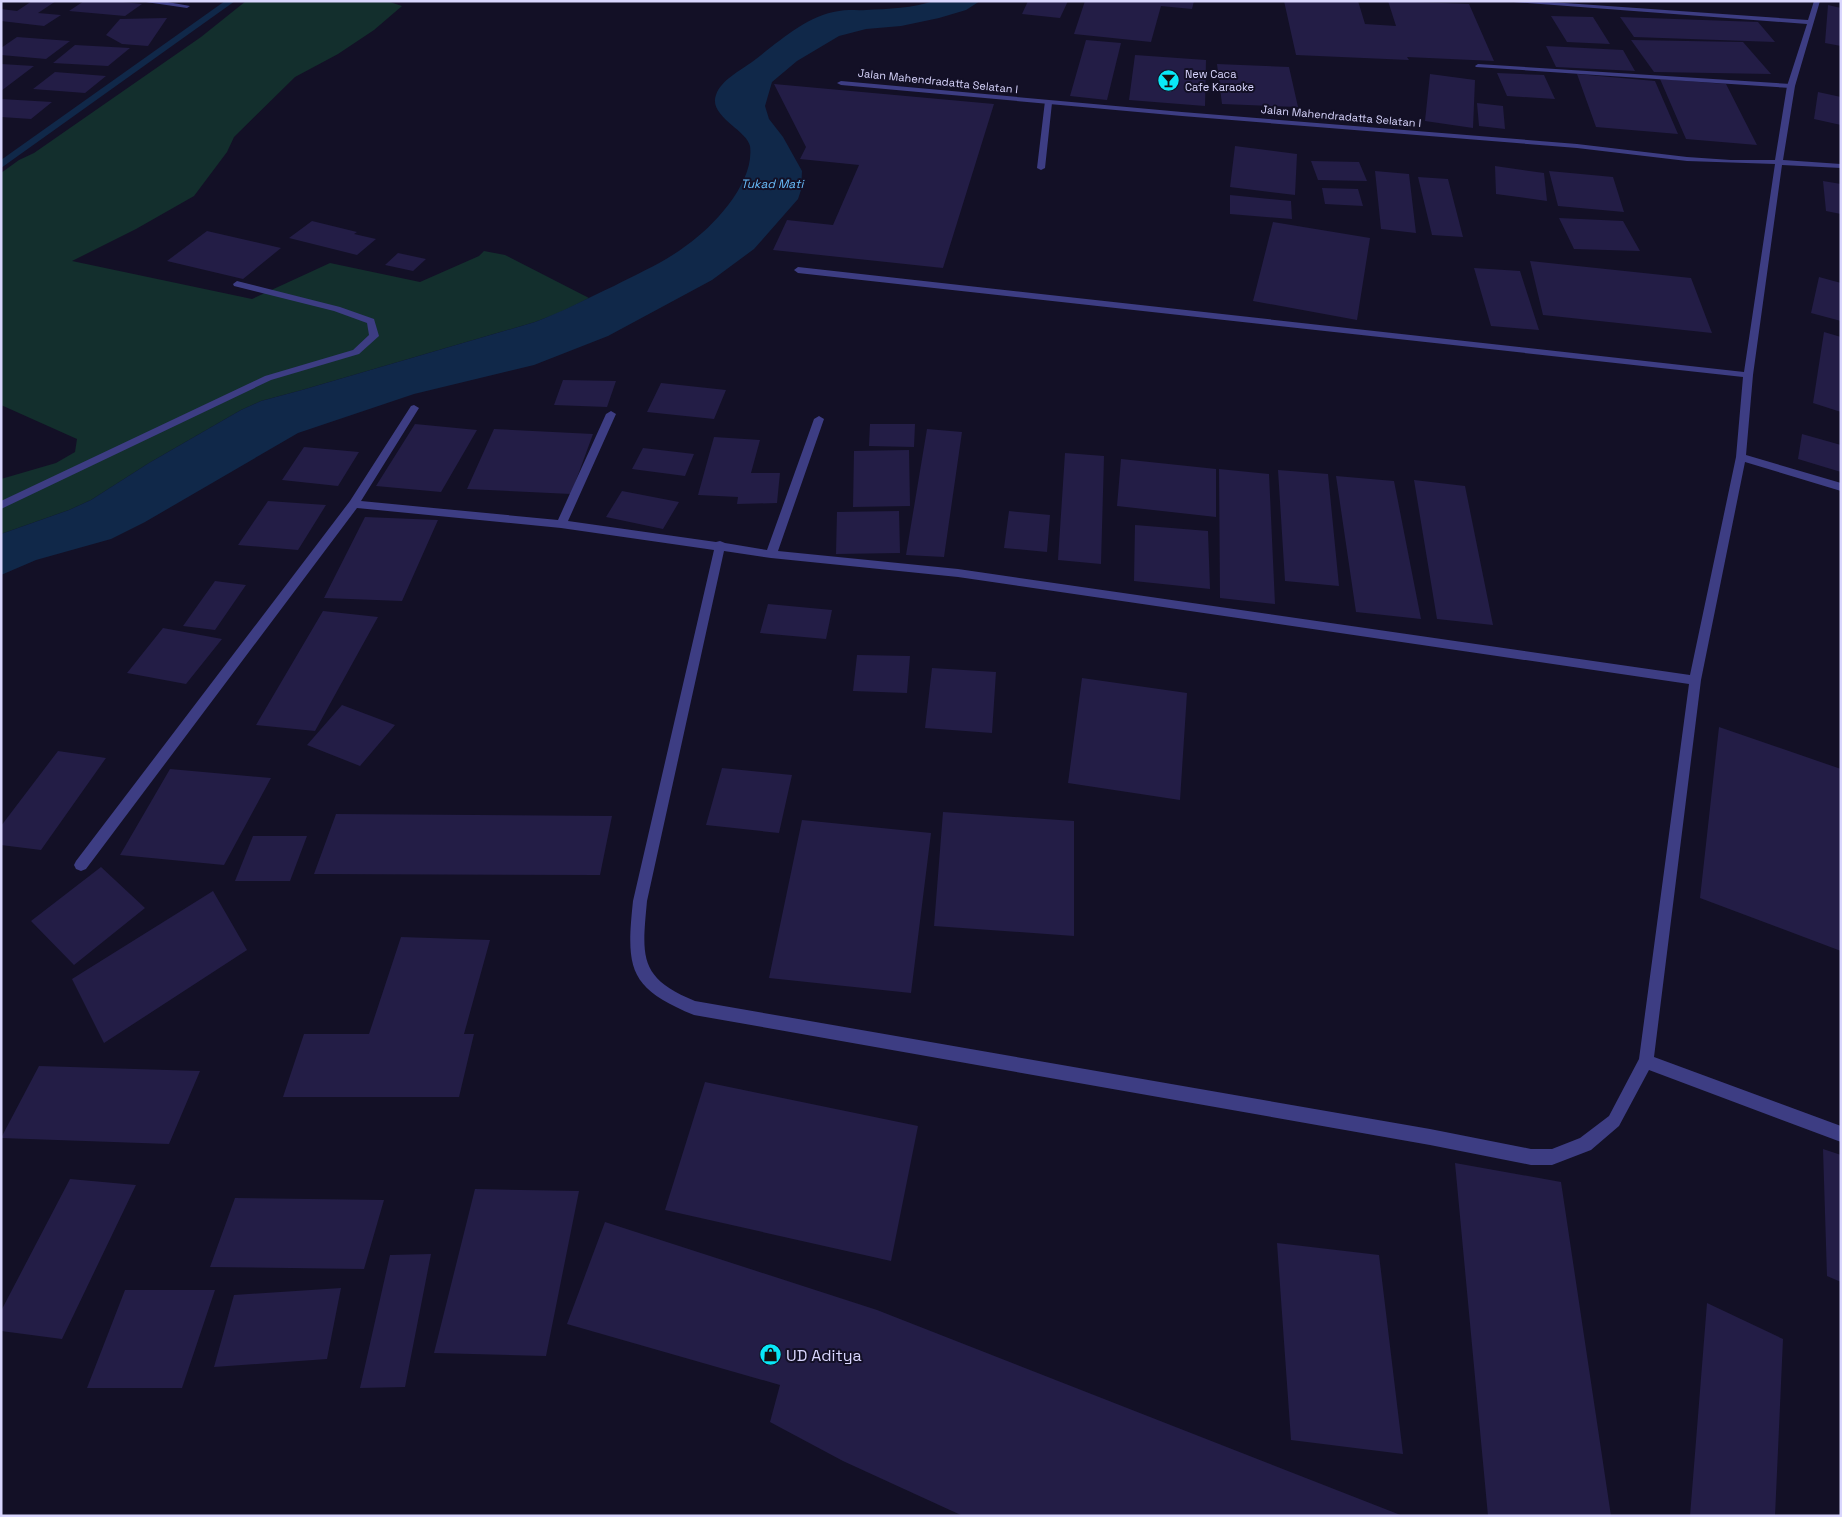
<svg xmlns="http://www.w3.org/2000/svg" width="1842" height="1517" viewBox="0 0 1842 1517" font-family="'Space Grotesk',sans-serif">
	<rect width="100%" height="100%" fill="#131026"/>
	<path fill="#132f2d" d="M246,1H387L402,6L374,30L338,54L295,77L234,137L227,152L194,196L136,229L72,261L252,299L330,263L420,282L479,256L484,251L505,255L589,298L561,312L535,322L302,390L261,401L241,410L149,463L91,500L69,510L1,534V479L56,463L75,452L77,439L1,405V173L19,160L34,153L201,37Z"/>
	<path fill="#102849" d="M934,1H980L966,10L939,18L901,26L866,29L839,36L797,61L772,82L765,106L769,119L783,137L802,171L801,190L798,199L754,249L712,280L608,336L534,365L414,394L298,433L145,522L111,539L36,560L1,575V534L69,510L91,500L149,463L241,410L261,401L302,390L535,322C562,312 588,298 614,286C639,273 665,262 687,245C714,226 755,182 750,146C747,130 708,116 716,95C721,80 741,70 752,62C779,42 805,16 839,11C848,9 857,11 866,10C888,9 913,8 934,1Z"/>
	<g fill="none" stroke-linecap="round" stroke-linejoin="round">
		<path fill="#102849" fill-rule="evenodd" d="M225,1H235L1,168V160Z"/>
	</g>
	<path fill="#231d46" d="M32,1H56L38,13L61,15L44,26L1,21V9L17,11Z
		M84,1H114L142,4L125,16L69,11Z
		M1028,1H1068L1060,18L1022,14Z
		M1085,1H1194L1192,9L1161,6L1151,42L1074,34Z
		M1284,1H1358L1365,24L1396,26L1388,1L1469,4L1494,61L1407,57L1409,60L1296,55Z
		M1828,5L1841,8V46L1825,43Z
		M1551,16L1593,17L1610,44L1567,42Z
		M1620,17L1758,22L1775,42L1634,37Z
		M167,18L148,46L122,44L106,35L120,19Z
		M17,37L70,41L46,59L1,55V48Z
		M1086,40L1121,43L1107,100L1070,96Z
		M1631,40L1743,42L1771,74L1654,72Z
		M75,45L130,48L108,66L53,63Z
		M1546,46L1623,50L1635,71L1556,67Z
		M1135,55L1206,60L1205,106L1129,100Z
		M1,64L34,66L1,91Z
		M1217,64L1289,67L1298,107L1222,104Z
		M55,72L106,76L85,93L33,89Z
		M1497,73L1544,75L1555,99L1507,96Z
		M1430,74L1475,80L1473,128L1425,121Z
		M1577,74L1655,81L1678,134L1596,127Z
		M1660,79L1726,84L1757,145L1686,139Z
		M774,84L994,104L943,268L773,250L787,220L833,225L859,165L800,159L806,147Z
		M1818,92L1841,97V125L1814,119Z
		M1,99L52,102L31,119L1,117Z
		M1477,103L1503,106L1505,129L1479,126Z
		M1235,146L1297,154L1295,195L1230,187Z
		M1311,161L1359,162L1367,181L1318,180Z
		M1495,166L1544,173L1547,201L1496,194Z
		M1375,171L1409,174L1416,233L1381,229Z
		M1549,171L1613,177L1624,212L1558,206Z
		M1418,177L1448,179L1463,237L1432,235Z
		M1823,181L1841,184V214L1826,211Z
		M1322,188L1358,189L1363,206L1325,204Z
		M1230,195L1291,201L1292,219L1230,214Z
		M1559,218L1623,221L1640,251L1574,249Z
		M312,221L357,232L354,234L376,239L357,255L289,238Z
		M1273,222L1370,238L1357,320L1253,301Z
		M207,231L281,248L243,279L167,261Z
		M398,253L426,259L413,271L385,265Z
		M1530,261L1691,278L1712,333L1543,315Z
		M1474,268L1520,271L1539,330L1491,326Z
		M1819,277L1841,283V321L1811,313Z
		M1824,332L1841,337V412L1813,403Z
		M563,380L616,381L607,407L554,405Z
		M661,383L726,390L714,419L647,412Z
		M415,424L477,430L441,492L376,486Z
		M870,424H915L914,447L869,446Z
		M494,429L593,434L571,494L467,489Z
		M927,429L962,432L944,557L906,555Z
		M1802,434L1841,445V472L1798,459Z
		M714,437L760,440L751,473H780L777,503L737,504L738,497L698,495Z
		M304,447L359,452L338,486L282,480Z
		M643,448L694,454L685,476L632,469Z
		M909,450L910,506L853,507L854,451Z
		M1065,453L1104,456L1101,564L1058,560Z
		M1121,459L1216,469V517L1117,506Z
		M1219,469L1269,474L1275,604L1220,598Z
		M1278,470L1328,474L1339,586L1285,581Z
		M1336,476L1394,481L1421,619L1356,612Z
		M1414,480L1465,486L1493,625L1437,619Z
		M622,491L679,502L663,529L606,517Z
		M268,501L326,505L298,550L238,545Z
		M899,511L900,553L836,554L837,512Z
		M1009,511L1050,515L1047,552L1004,548Z
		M365,517L438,520L402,601L324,598Z
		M1135,525L1208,531L1210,589L1134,581Z
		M215,581L246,585L215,630L183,626Z
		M768,604L832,610L826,639L760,633Z
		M323,611L378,617L315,731L256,725Z
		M163,628L222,639L186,684L127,673Z
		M857,655L910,656L907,693L853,691Z
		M932,668L996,672L992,733L925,728Z
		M1082,678L1187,693L1180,800L1068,783Z
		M342,705L395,725L360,766L307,745Z
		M1719,727L1841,769V951L1700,898Z
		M58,751L106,758L41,850L1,845V826Z
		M722,768L792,775L779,833L706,825Z
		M170,769L271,778L224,865L120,855Z
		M943,812L1074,821V936L934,926Z
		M336,814L612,816L600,875L314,874Z
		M802,820L931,833L911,993L769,978Z
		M253,836H307L290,881H235Z
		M101,867L145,908L74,965L31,921Z
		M213,891L247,950L104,1043L72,979Z
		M401,937L490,940L464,1034H474L459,1097H283L304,1034H369Z
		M39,1066L200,1071L169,1144L1,1138Z
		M705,1082L918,1126L891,1261L665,1210Z
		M1823,1149L1841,1155V1282L1827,1276Z
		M1455,1163L1561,1182L1611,1516H1488Z
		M70,1179L136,1185L62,1339L1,1331V1311Z
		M475,1189L579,1191L546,1356L434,1353Z
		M235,1198L384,1200L364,1269L210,1267Z
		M605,1222L877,1310L1403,1516H963L843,1461L770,1422L780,1385L567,1324Z
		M1277,1243L1379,1255L1403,1454L1291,1440Z
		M431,1254L405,1387L360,1388L390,1255Z
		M341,1288L327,1359L214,1367L234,1295Z
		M125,1290H215L182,1388H87Z
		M1707,1303L1783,1339L1775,1516H1690Z"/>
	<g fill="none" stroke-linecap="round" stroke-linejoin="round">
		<path fill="#3d3d83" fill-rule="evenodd" d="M1478,64L1791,84L1795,86L1791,88L1476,67L1475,66Z
			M1045,101L1052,103L1045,168L1041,170L1037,168Z"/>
		<path fill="#3d3d83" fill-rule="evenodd" d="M139,1H162L190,6L187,8Z
			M1501,1H1536L1808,20L1814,1H1820L1795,86L1783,160L1841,164V168L1782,165L1753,375L1746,455L1841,483V491L1745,462L1701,680L1654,1057L1841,1126V1142L1649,1070L1619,1126L1591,1150L1552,1165H1531L1430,1145L694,1015C628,988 626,968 633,901L714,550L561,528L357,508L86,869L81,871L76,869L74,865L76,861L350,501L411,406L414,405L419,408L361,501L558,520L606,414L611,411L616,414L568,521L716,542L720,541L725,543L767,550L814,419L819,416L824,419L778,551L958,569L1690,675L1736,457L1743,377L798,273L794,270L798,267L1744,372L1775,164L1687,161L1577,148L1182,116L841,85L837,83L841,81L1182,112L1577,144L1687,157L1731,160H1775L1787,86L1807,24ZM724,551L771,558L958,577L1689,684L1639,1059L1609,1116L1580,1138L1552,1149H1531L1430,1129L695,1001C638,978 642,956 647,901Z
			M237,281L340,307L374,319L379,336L359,354L271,380L1,509V501L265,376L353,350L369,335L367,323L334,311L234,286L233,284Z"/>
	</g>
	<defs>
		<symbol id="bar-disc" viewBox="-11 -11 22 22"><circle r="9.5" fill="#09e8f7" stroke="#131026"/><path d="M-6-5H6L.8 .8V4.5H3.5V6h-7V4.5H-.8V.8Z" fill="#111"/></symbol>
		<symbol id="shop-disc" viewBox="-11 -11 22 22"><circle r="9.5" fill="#09e8f7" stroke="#131026"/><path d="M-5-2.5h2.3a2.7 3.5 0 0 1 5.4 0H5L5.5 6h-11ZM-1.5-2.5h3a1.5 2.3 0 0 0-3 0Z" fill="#111"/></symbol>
	</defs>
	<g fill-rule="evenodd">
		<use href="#bar-disc" x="1156" y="68" width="25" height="25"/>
		<use href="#shop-disc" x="758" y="1342" width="25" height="25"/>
	</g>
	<g text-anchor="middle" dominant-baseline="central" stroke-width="4" stroke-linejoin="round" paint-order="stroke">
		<g font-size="11" fill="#d9d6fe" stroke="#131026" text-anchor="start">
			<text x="1185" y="74">New Caca<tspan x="1185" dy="13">Cafe Karaoke</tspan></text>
		</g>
		<g font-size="11" fill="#d9d6fe" stroke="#131026">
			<text transform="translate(938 81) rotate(6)">Jalan Mahendradatta Selatan I</text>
			<text transform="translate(1341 116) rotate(5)">Jalan Mahendradatta Selatan I</text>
		</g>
		<g font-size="12" font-style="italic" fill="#68bcfa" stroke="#131026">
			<text x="772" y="184">Tukad Mati</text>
		</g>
		<g font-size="16" fill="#d9d6fe" stroke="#131026" text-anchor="start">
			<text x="786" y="1355">UD Aditya</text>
		</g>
	</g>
	<rect width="1842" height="1517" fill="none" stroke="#d9d6fe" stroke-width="5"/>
</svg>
